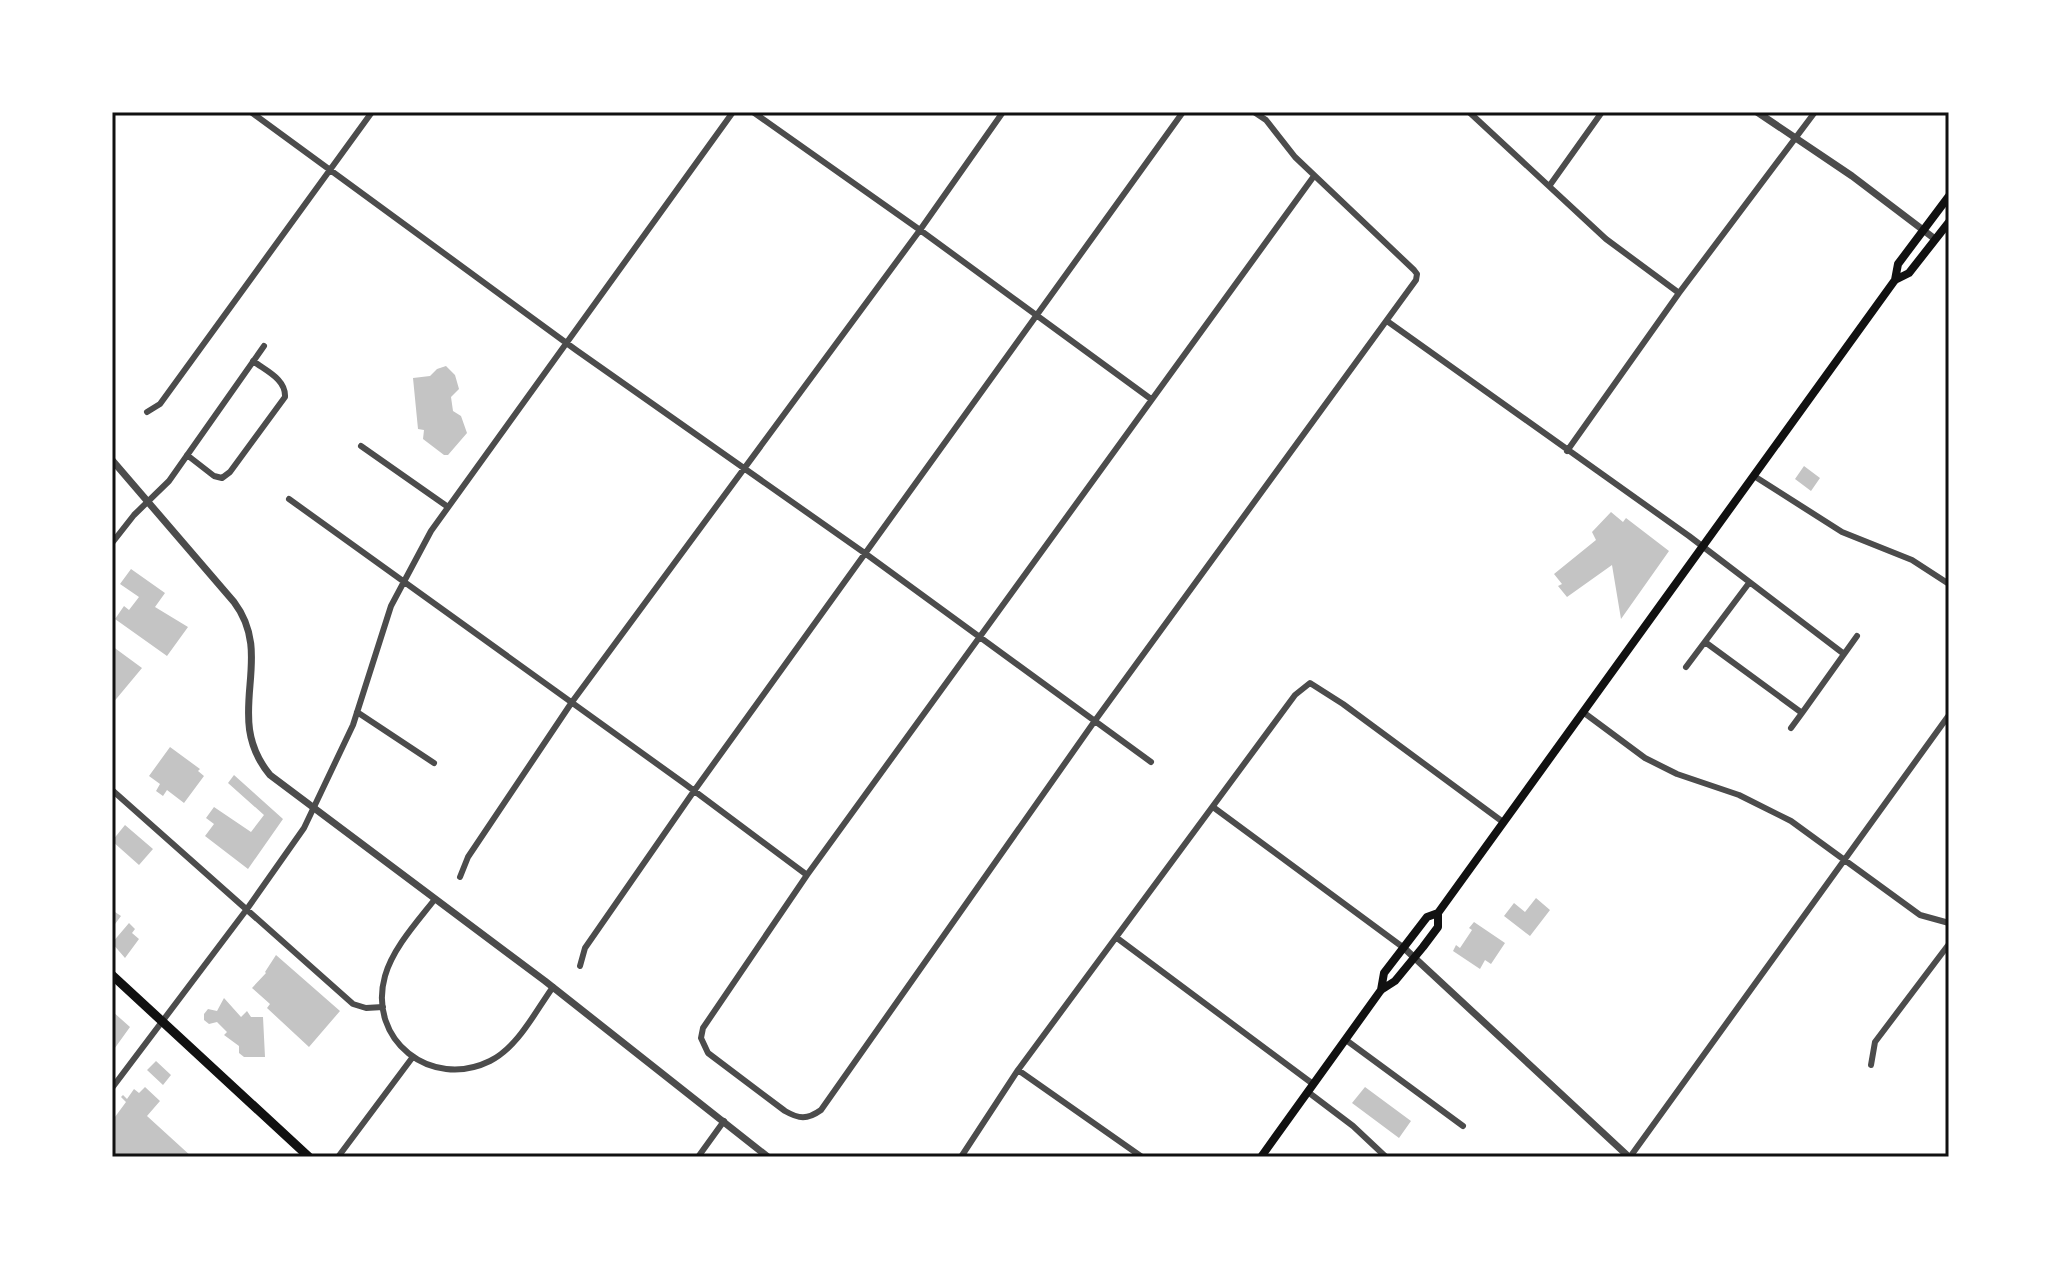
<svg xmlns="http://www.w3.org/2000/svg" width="2061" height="1269" viewBox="0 0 2061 1269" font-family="'Asap Condensed',sans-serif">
	<rect width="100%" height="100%" fill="#fff"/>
	<path fill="#c4c4c4" d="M446,366L455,375L459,389L451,397L453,411L461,416L467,433L448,455H444L423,439L424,430L418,429L413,378L430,376L437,369Z
		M1804,466L1820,478L1811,491L1795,479Z
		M1611,512L1623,522L1626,518L1669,551L1621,619L1612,565L1567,597L1558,586L1562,584L1554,574L1596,540L1592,532Z
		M131,569L165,593L155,607L188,627L167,656L115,619L124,606L129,610L139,597L120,584Z
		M112,646L142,668L112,704Z
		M170,747L200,769L198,771L204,776L184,803L167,790L163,796L156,791L160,784L149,776Z
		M234,775L283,819L248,869L205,836L214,824L206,818L214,807L251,832L264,815L228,783Z
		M125,825L153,849L139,865L112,841Z
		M1536,898L1550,910L1530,936L1504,916L1514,903L1525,912Z
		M115,912L121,916L112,928V916Z
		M1474,922L1505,943L1491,964L1485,960L1480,969L1453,951L1456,945L1460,948L1472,930L1469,928Z
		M129,923L135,929L132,933L139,939L125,958L112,943Z
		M276,955L340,1011L309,1047L267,1008L270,1004L252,988L266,973L265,972Z
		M224,998L241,1017L247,1011L251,1017H263L265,1057H244L239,1053V1046L224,1035L227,1032L217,1022L209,1024L204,1020V1014L208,1009L217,1011Z
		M112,1011L130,1027L112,1052Z
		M156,1061L171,1075L163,1085L147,1070Z
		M145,1087L160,1101L147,1116L192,1157H112V1121L126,1102L121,1097L123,1095L127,1099L134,1089L139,1093Z
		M1365,1087L1411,1121L1399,1138L1352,1103Z"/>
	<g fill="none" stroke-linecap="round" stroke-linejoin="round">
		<path stroke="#4c4c4c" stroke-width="6" d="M251,112L576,350L866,554L1151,762
			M753,112L920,230L1151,399
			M1254,112L1266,120L1295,157L1414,270L1417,274L1416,280L1094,722L821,1110C807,1120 799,1119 785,1111L708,1053L701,1038L703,1028L807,875L1314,176
			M1469,112L1606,239L1679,293
			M1550,185L1602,112
			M1387,321L1689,536L1844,654
			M147,412L160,404L372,112
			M361,446L448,507
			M1567,451L1679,293L1815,112
			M187,455L214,476L222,478L230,472L285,397C286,379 266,371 253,361
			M1754,476L1842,532L1912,560L1949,584
			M289,499L685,784L807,875
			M112,543L134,515L169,481L264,346
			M1705,642L1802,713L1857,636
			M1686,667L1749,583
			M357,712L434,763
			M1583,712L1645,758L1677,774L1739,795L1791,821L1920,915L1949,923
			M1791,728L1802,713
			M112,790L353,1004L366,1008L383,1007
			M1213,807L1404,948
			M460,877L468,857L572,702L920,230L1003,112
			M435,899C417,922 393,948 385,976C367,1040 431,1090 490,1061C518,1047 535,1012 553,987
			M1117,938L1313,1084
			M580,966L585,948L694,791L1183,112
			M1346,1040L1463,1126
			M1871,1065L1875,1042L1949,944
			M1018,1070L1142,1157
			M112,1088L247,909L304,828L353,725L391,606L431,531L733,112
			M1308,1092L1353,1126L1386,1157
			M338,1157L412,1058
			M698,1157L724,1121
			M961,1157L1018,1070L1295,695L1310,683L1343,704L1503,822
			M1630,1157L1949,715"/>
		<path stroke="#4c4c4c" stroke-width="7" d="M1757,112L1852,176L1935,239
			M112,460L234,602C277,659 221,716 270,775L545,981L768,1157
			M1404,948L1629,1157"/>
		<path stroke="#111" stroke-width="8" d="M1895,280L1898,264L1949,196
			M1381,990L1384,973L1427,917L1438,913L1895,280L1909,273L1949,222
			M1261,1157L1381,990L1395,981L1423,947L1438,927V913"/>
		<path stroke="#111" stroke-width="9" d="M112,975L309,1157"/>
	</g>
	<rect width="2061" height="1269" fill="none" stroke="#ffffff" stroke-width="228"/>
	<rect x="114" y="114" width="1833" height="1041" fill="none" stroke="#111" stroke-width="3"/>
</svg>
